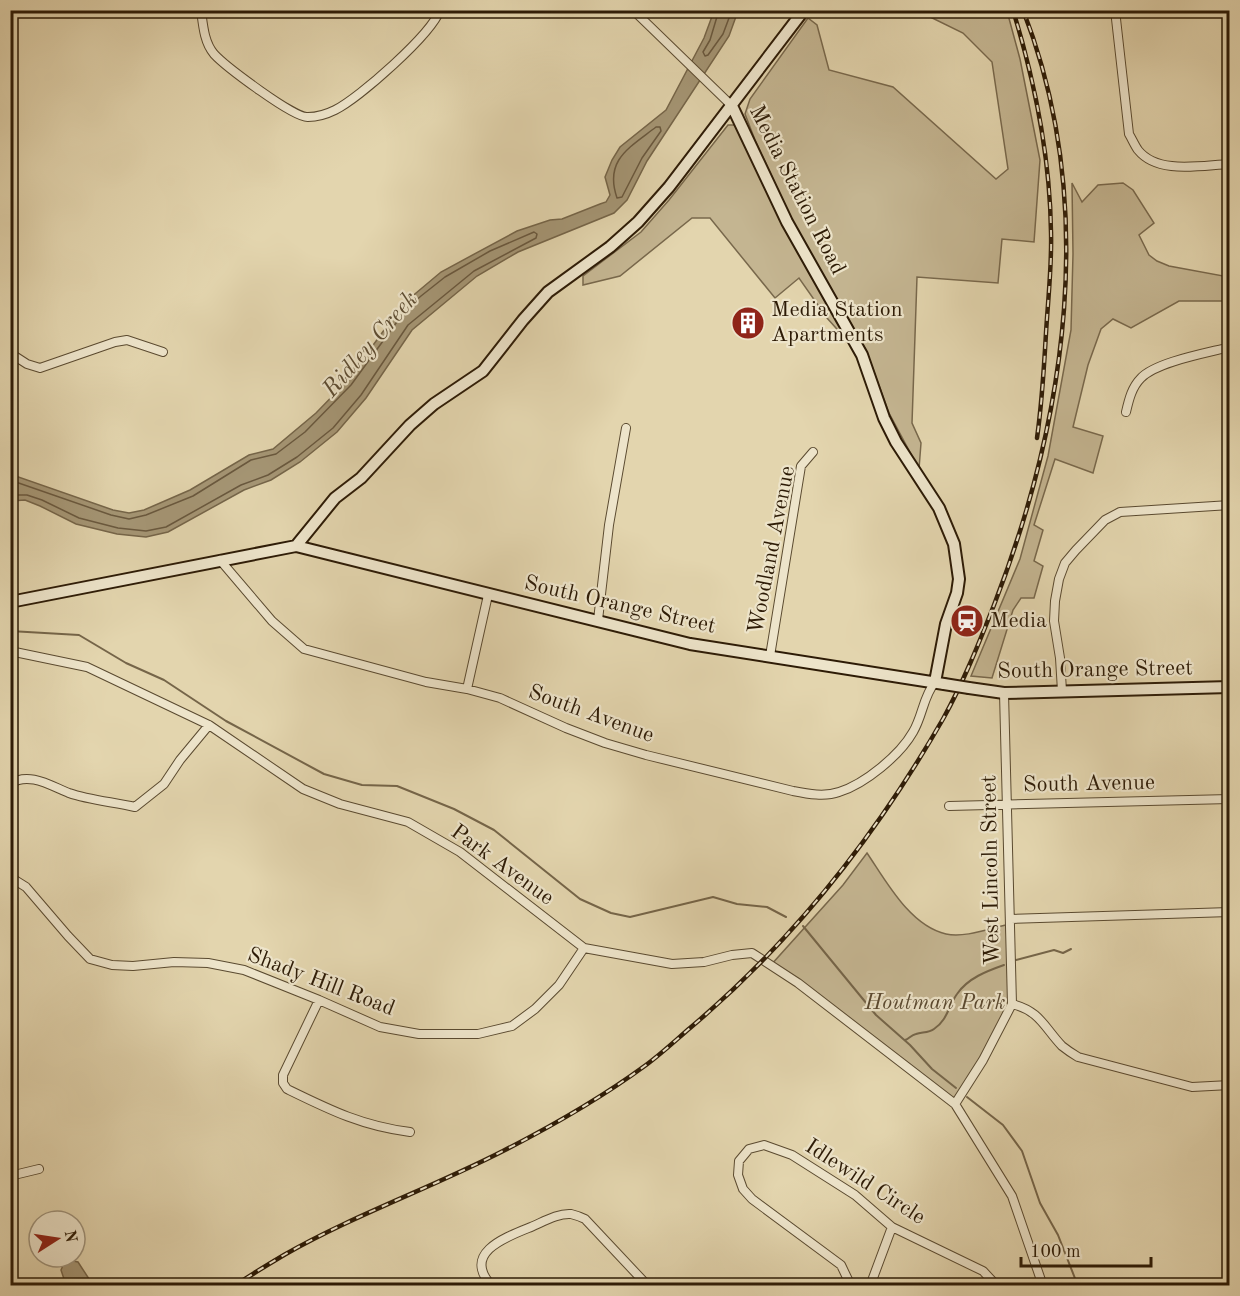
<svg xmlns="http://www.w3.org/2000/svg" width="1240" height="1296" viewBox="0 0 1240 1296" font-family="'Old Standard TT',serif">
	<rect width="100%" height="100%" fill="#e3d5ae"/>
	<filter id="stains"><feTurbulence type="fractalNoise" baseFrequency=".00333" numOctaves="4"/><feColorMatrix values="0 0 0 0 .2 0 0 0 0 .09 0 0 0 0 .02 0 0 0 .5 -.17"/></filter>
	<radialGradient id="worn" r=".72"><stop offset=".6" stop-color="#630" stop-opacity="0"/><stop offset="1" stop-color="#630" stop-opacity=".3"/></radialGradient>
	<path fill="#c4b591" stroke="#78684c" stroke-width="1.5" d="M918,11H1007L1020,59L1040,160L1034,242L1002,239L998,283L917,277L912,423L921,443L919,469L889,413L866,350L792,220L755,140L745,114L750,99L808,18L817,25L829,70L893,87L996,179L1008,169L992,62L963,33Z
		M728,125H736L764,187L783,223L853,347L827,318L799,278L775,298L710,218H692L620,276L583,285V276L641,232L669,200Z
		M1072,183L1082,202L1098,185L1123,183L1133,190L1154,223L1139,235L1149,255L1157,261L1169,266L1229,277V301H1179L1131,328L1113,319L1101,329L1088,365L1073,427L1103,436L1093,473L1055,459L1034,525L1043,530L1034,561L1043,566L1034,598H1021L1013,610L992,678L971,676L1020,559L1048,456L1071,330L1073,254Z
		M867,853C886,881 910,926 946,934C964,938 988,929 1006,925L1012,1004L955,1104L771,965L843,885Z"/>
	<path fill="#a59675" stroke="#756549" stroke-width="1.5" d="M714,11H738L729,36L647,161L627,200L614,213L518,252L477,276L412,330L366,398L337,432L300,462L271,480L244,490L168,532L146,537L117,534L76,524L40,506L25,500L11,501L10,474L113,510L129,513L144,510L190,490L249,455L273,449L316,413L347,381L403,304L441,272L517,231L550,220L562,219L600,204L606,202L610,195L605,177L612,160L620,147L666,110L704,38Z
		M73,1261L78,1262L93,1285H66L61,1270L64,1263Z"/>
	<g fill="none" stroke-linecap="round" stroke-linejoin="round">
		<path stroke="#69583e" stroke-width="1.5" d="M719,10L710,40L703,52L705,56L708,55L723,34L732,10
			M656,127H660L661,131L642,158L622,197L617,198C604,160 629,148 656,127Z
			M10,480L111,515L129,519L146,515L193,496L251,460L276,454L305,432L351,385L407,308L421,296L445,277L490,251L534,232L537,234L536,238L474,271L408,325L361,395L333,428L297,457L268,475L241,485L166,527L146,531L118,528L79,518L42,500L27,495H10"/>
		<path stroke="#756549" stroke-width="2" d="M10,631L79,635L126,663L164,680L226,721L324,774L362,785L397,786L454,809L494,830L580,899L611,913L630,917L713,897L737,904L767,907L786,917
			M803,926L876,1015L910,1045L932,1069L956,1088
			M1016,960L1054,950L1063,953L1071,949
			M905,1040C909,1039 911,1035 916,1034C922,1032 929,1033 934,1029C947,1021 949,1005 957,994C968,978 987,971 1004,965
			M967,1097L1003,1125L1022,1151L1040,1203L1058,1235L1078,1286"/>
		<defs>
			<path id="street" d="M201,10C203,25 204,42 214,54C225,66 295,119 308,117C316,117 327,114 335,110C359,98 431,35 440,10
				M633,10L732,106
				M1115,10L1129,134C1132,139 1135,146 1138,150C1158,175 1202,165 1230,164
				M10,353L27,364L40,368L115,342L127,340L163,352
				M1126,412C1129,399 1132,387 1141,378C1156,362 1207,353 1230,347
				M220,560L272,621L304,649L426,682L467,689L500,698L566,728L605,743L646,755L793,791C808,794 825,797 839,792C865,784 900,755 913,732C923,715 923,697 935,682
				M598,620L609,525L626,428
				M10,651L87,667L209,725L303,789L340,804L408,822L460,852L584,948L672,964L704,962L732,955L752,953L798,983L955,1104L1012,1196L1043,1286
				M770,656L801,466L813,452
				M467,689L488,595
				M1062,691L1060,658L1054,621L1055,601L1059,579L1065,563L1076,550L1105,520L1120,512L1230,505
				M10,784C29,771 51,786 69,793C89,800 113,802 135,807L164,784L180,760L209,725
				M949,806L1230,799
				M10,877L26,887L68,936L90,959L112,965L133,966L174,962L208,963L244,970L319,1000L380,1027L419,1034H478L512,1026L535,1009L559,985L584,948
				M1011,919L1230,912
				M319,1000L283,1075V1083L287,1089C330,1110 362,1126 410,1132
				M1012,1004C1040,1011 1044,1027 1062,1046C1067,1050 1073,1054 1078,1057L1192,1087L1230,1085
				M955,1104L983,1060L1012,1004L1004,693
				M10,1176L39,1169
				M492,1286C461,1253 506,1237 531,1227C543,1222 558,1213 571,1214C575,1215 581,1217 585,1219L648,1286
				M851,1286L841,1265L752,1199L743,1189L738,1175L739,1161L749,1149L764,1145L792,1155L855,1195L892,1227L983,1271L997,1286
				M870,1286L892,1227"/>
			<path id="secondary" d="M732,106L787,222L862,355L884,418L896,442L939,508L954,544L959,579L957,593L946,624L935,682
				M296,546L335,498L361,478L410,425L434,404L483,371L523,320L548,292L610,247L638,222L669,187L804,10
				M10,602L296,546L690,644L944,684
				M969,688L1004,693L1230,687"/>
		</defs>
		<use href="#street" stroke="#5a4a30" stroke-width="10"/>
		<use href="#secondary" stroke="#2d1b06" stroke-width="14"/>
		<use href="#street" stroke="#ede4ca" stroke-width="8"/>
		<use href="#secondary" stroke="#ede4ca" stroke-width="10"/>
		<defs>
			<path id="rail" d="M1013,10C1035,82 1050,156 1051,232C1052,265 1048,299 1046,333C1044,368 1042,403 1037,438
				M234,1286C251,1275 267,1265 284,1255C354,1215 431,1188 503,1151C552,1126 601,1098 646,1065C661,1054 676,1040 690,1028C792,942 877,834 943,719C963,683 979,643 994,605C1067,417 1098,202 1023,10"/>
		</defs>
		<use href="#rail" stroke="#2d1b06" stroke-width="4.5"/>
		<use href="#rail" stroke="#ede4ca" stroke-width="2" stroke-dasharray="7" stroke-linecap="butt"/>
		<defs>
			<path id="secondary-bridge" d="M944,684L969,688"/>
		</defs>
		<use href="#secondary-bridge" stroke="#2d1b06" stroke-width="14" stroke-linecap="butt"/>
		<use href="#secondary-bridge" stroke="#ede4ca" stroke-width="10"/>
	</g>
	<defs>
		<symbol id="building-disc" viewBox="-11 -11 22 22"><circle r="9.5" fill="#8f2418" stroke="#ede4ca"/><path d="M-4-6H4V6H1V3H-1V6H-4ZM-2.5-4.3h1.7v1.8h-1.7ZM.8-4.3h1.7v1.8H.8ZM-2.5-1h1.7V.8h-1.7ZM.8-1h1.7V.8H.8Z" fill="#fff"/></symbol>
		<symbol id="station-disc" viewBox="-11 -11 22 22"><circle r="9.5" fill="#8f2418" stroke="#ede4ca"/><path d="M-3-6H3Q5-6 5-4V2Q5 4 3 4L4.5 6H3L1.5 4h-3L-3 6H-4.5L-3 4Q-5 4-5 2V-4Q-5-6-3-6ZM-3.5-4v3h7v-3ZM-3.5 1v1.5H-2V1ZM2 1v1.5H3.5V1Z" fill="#fff"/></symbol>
	</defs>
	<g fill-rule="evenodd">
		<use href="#building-disc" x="729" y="304" width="38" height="38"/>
		<use href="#station-disc" x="948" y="602" width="38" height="38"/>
	</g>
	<g text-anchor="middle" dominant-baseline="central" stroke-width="4.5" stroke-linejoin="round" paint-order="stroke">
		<g font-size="22" fill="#2d1b06" stroke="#ede4ca">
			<text transform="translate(797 190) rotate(63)">Media Station Road</text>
			<text transform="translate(772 550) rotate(-79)">Woodland Avenue</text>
			<text transform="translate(620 605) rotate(13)">South Orange Street</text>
			<text transform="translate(1095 670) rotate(-1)">South Orange Street</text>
			<text transform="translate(591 714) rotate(20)">South Avenue</text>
			<text transform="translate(1089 784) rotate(-1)">South Avenue</text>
			<text transform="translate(502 865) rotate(36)">Park Avenue</text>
			<text transform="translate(991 870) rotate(-91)">West Lincoln Street</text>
			<text transform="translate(321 982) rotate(21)">Shady Hill Road</text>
			<text transform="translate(865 1182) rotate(33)">Idlewild Circle</text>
		</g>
		<g font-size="22" fill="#2d1b06" stroke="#ede4ca" text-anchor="start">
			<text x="771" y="310">Media Station<tspan x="771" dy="25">Apartments</tspan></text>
			<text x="990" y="621">Media</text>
		</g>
		<g font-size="22" font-style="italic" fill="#5a4930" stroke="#ede4ca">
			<text x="935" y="1003">Houtman Park</text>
		</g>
		<g font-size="24" font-style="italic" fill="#5d4c32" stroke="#ede4ca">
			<text transform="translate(371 345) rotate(-49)">Ridley Creek</text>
		</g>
	</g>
	<rect width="1240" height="1296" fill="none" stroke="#e3d5ae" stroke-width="36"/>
	<rect x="12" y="12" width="1216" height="1272" fill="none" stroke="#2d1b06" stroke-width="3"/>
	<rect x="18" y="18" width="1204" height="1260" fill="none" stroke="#2d1b06" stroke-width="1.5"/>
	<g transform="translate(57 1239) rotate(78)"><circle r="28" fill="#ede4ca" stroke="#a0947c" stroke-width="1.5"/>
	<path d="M0-4.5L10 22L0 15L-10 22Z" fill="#8f2418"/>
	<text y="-9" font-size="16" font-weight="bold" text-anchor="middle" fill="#2d1b06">N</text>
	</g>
	<path d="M1021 1257v9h130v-9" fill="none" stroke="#2d1b06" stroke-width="3"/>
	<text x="1030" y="1257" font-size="18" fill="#2d1b06" stroke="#ede4ca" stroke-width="4.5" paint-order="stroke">100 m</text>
	<rect width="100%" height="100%" filter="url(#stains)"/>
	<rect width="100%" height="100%" fill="url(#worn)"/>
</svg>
